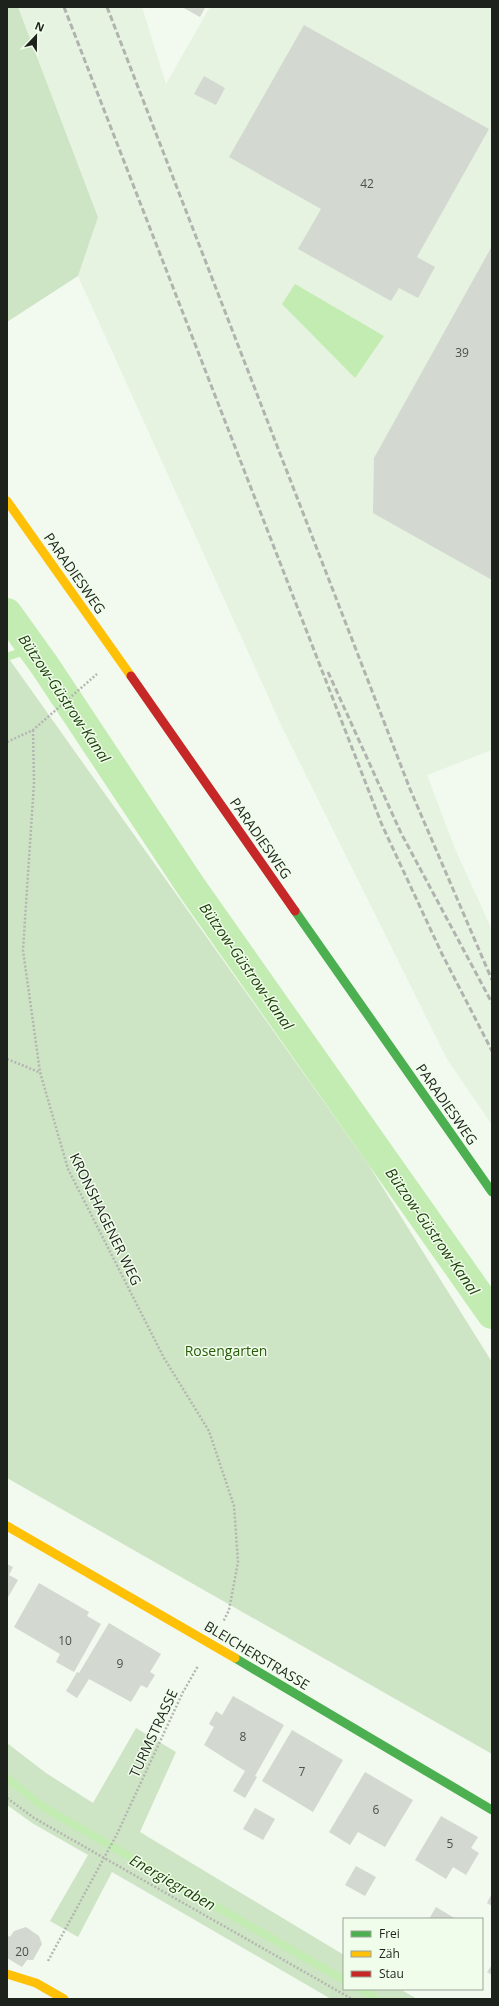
<svg xmlns="http://www.w3.org/2000/svg" width="499" height="2006" viewBox="0 0 499 2006" font-family="'Open Sans',sans-serif">
	<rect width="100%" height="100%" fill="#f2f9ef"/>
	<path fill="#e6f3e1" d="M18,7H142L166,84L210,7H492V750L427,775L456,851L492,930V1125L447,1059L282,727L78,276L98,216Z"/>
	<path fill="#cee5c5" d="M7,7H18L98,217L78,276L7,322Z
		M7,656L368,1164L492,1362V1754L7,1478Z
		M136,1728L176,1752L140,1832L344,1955V1989H400L417,1999H331L112,1872L78,1937L50,1921L88,1855L32,1823L7,1805V1743L46,1773L93,1803Z"/>
	<path fill="#c2ecb1" d="M295,284L384,336L355,378L282,304Z"/>
	<g fill="none" stroke-linecap="round" stroke-linejoin="round">
		<path stroke="#c2ecb1" stroke-width="8" d="M7,657L32,648
			M7,1778L43,1807L344,1980
			M360,1989L376,1999"/>
		<path stroke="#c2ecb1" stroke-width="30" d="M7,613L45,666L192,888L492,1314"/>
	</g>
	<path fill="#d3d8d1" d="M182,7H203L205,8L200,17Z
		M304,25L489,129L417,257L435,267L418,298L399,288L391,301L298,249L321,209L229,157Z
		M204,76L225,88L216,105L194,94Z
		M492,246V580L373,513L374,458Z
		M7,1564L13,1567L9,1575L18,1580L7,1599Z
		M39,1583L89,1612L87,1616L101,1624L74,1672L56,1662L60,1654L14,1627Z
		M109,1623L161,1654L150,1672L155,1675L147,1688L141,1685L131,1702L89,1679L77,1698L66,1691L77,1672L79,1673Z
		M233,1696L284,1725L255,1776L257,1777L245,1798L233,1791L245,1771L204,1745L214,1727L209,1724L216,1711L222,1715Z
		M292,1730L343,1760L313,1812L262,1781Z
		M365,1772L413,1800L385,1847L358,1832L350,1845L329,1832Z
		M255,1808L275,1819L263,1840L243,1829Z
		M441,1816L478,1837L471,1848L479,1853L466,1875L453,1867L446,1879L415,1860Z
		M356,1866L376,1877L365,1896L345,1885Z
		M492,1893V1906L487,1903Z
		M436,1907L456,1919H429Z
		M26,1927L39,1936L42,1944L33,1960H27L22,1967L7,1958V1935L10,1937L14,1931Z
		M492,1965V1975L487,1972Z"/>
	<g fill="none" stroke-linecap="round" stroke-linejoin="round">
		<path stroke="#b3b6b1" stroke-width="2.5" stroke-dasharray="2 2" stroke-linecap="butt" d="M33,730L34,783L23,950L40,1072L68,1169L164,1358L209,1431L234,1506L238,1562L229,1610L223,1622
			M7,742L33,730L97,674
			M7,1059L39,1072
			M7,1798L34,1818L352,1999
			M48,1961L117,1834L183,1692L198,1666"/>
		<path stroke="#4caf50" stroke-width="9" d="M295,911L492,1192
			M235,1658L492,1810"/>
		<path stroke="#ffc107" stroke-width="9" d="M7,501L131,676
			M7,1526L235,1658
			M7,1974L36,1983L64,1999"/>
		<path stroke="#c62828" stroke-width="9" d="M131,676L295,911"/>
		<path stroke="#b1b3ae" stroke-width="3" stroke-dasharray="6 3" stroke-linecap="butt" d="M64,7L382,825L442,954L492,1051
			M107,7L410,789L492,980
			M328,672L401,833L492,1003"/>
	</g>
	<g text-anchor="middle" dominant-baseline="central" stroke-width="3" stroke-linejoin="round" paint-order="stroke">
		<g font-size="12" fill="#4b5049">
			<text x="367" y="183">42</text>
			<text x="462" y="352">39</text>
			<text x="65" y="1640">10</text>
			<text x="120" y="1663">9</text>
			<text x="243" y="1736">8</text>
			<text x="302" y="1771">7</text>
			<text x="376" y="1809">6</text>
			<text x="450" y="1843">5</text>
			<text x="22" y="1951">20</text>
		</g>
		<g font-size="14" fill="#1e221c" stroke="#f0fdeb">
			<text transform="translate(75 573) rotate(55)">PARADIESWEG</text>
			<text transform="translate(261 838) rotate(55)">PARADIESWEG</text>
			<text transform="translate(447 1104) rotate(55)">PARADIESWEG</text>
			<text transform="translate(106 1219) rotate(64)">KRONSHAGENER WEG</text>
			<text transform="translate(257 1655) rotate(31)">BLEICHERSTRASSE</text>
			<text transform="translate(153 1733) rotate(-65)">TURMSTRASSE</text>
		</g>
		<g font-size="14" fill="#285b09" stroke="#f0fdeb">
			<text x="226" y="1350">Rosengarten</text>
		</g>
		<g font-size="15" font-style="italic" fill="#1d4009" stroke="#f0fdeb">
			<text transform="translate(65 698) rotate(56)">Bützow-Güstrow-Kanal</text>
			<text transform="translate(247 966) rotate(55)">Bützow-Güstrow-Kanal</text>
			<text transform="translate(433 1231) rotate(55)">Bützow-Güstrow-Kanal</text>
			<text transform="translate(173 1882) rotate(30)">Energiegraben</text>
		</g>
	</g>
	<rect width="499" height="2006" fill="none" stroke="#1e221c" stroke-width="16"/>
	<rect x="343" y="1918" width="140" height="72" fill="#f0fdeb" stroke="#9ca598"/>
	<rect x="351" y="1931" width="20" height="6" fill="#4caf50" stroke="#9ca598"/>
	<text x="379" y="1938" font-size="12" fill="#1e221c">Frei</text>
	<rect x="351" y="1951" width="20" height="6" fill="#ffc107" stroke="#9ca598"/>
	<text x="379" y="1958" font-size="12" fill="#1e221c">Zäh</text>
	<rect x="351" y="1971" width="20" height="6" fill="#c62828" stroke="#9ca598"/>
	<text x="379" y="1978" font-size="12" fill="#1e221c">Stau</text>
	<g transform="translate(36 36) rotate(22)" stroke="#f0fdeb" stroke-width="3" paint-order="stroke">
	<path d="M0-3L7 15L0 10L-7 15Z" fill="#1e221c"/>
	<text y="-6" font-size="11" font-weight="bold" text-anchor="middle" fill="#1e221c">N</text>
	</g>
</svg>
